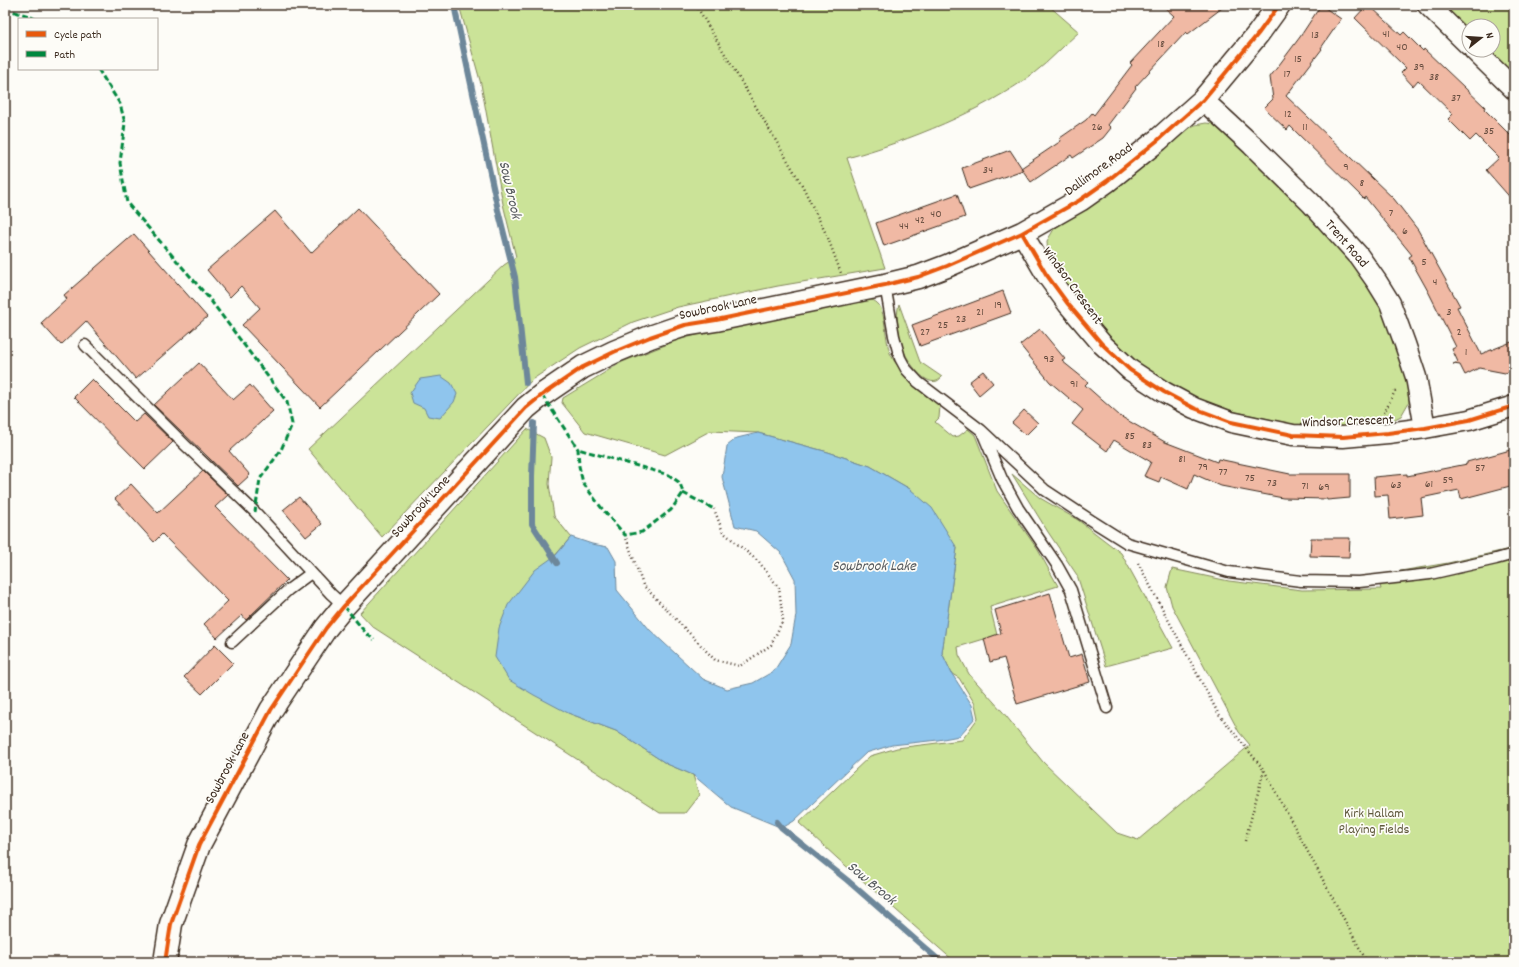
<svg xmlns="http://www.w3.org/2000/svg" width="1519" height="967" viewBox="0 0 1519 967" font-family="Dekko,sans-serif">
	<rect width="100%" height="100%" fill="#fdfcf7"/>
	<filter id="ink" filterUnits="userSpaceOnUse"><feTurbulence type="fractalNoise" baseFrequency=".025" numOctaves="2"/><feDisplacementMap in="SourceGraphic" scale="8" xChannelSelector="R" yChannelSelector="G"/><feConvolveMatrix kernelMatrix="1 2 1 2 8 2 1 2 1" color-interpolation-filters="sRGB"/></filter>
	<g filter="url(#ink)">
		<path fill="#cbe398" stroke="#83865b" d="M459,5H1048L1079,32C1064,45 1050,61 1034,73C983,111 909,141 847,158L885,268L778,286L678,307L633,322L580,348L533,379L382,537L308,449L504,265L516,257L503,204L481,84Z
			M1441,5H1514V76L1488,50H1493V26H1469V32Z
			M1206,123L1221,125L1292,195L1354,264L1387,313L1407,377L1409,402L1401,416L1387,423L1337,428L1301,426L1231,411L1194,397L1138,365L1106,336L1068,291L1048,258L1047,241L1054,229L1109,190L1179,133L1195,125Z
			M862,299C869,299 874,299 879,305C886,315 885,339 890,353C900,375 922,391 940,406L939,418L935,422L953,437L959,436L968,429L975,435L997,491L1038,550L1058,586L990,607L997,635L958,647L959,655L969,674L1002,711L1043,762L1117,833L1138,840L1250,745L1239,732L1172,606L1167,587L1172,569L1229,581L1302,590L1381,589L1377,575L1448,563L1514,548V962H955L837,858L799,823L870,756L897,748L962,740L978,718L975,704L959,678L952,674L942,653L957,548L910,489L870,466L828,452L758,433L710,431L665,455L585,432L562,403L563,398L622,362L678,340L707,332Z
			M899,304L920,362L942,377C940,379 939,380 937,381C923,386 905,357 902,346C899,334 895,316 899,304Z
			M527,429L544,438L551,457L549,484L554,516L571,537L553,558L568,713L616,731L667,764L693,775L699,795L685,813H660L373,627L360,613Z
			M1012,474L1040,498L1078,520L1121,553L1173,648L1106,666L1077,575L1048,532Z"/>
		<path fill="#8fc5ed" stroke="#6d879a" d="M441,376L451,383L457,394L454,402L440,418L428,416L424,408L413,403L410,393L420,379Z
			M758,433L828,452L870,466L910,489L932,508L957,548L942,653L952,674L972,705L975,718L959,736L938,740L892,745L866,753L794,821L782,828L731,807L693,775L667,764L616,731L568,713L534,695L509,680L495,657L499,628L508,605L535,570L556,555L571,537L592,544L608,547L616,561L617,590L650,630L703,679L727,689L753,683L774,671L791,644L796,615L795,579L781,553L756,531L735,526L722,477L727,446L737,438Z"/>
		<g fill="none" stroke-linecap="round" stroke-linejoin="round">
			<path stroke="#6d879a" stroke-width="6" d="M454,5L498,210L515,277L526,383
				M534,423L532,476V524L557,563
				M777,822L782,828L847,880L941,962"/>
		</g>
		<path fill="#f0b9a4" stroke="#3b2a1e" d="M1162,5H1226L1188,34L1186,32L1135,87L1136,88L1108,125L1111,128L1103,138L1073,158L1071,155L1031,182L1021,168L1061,141L1060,138L1086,120L1092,113L1094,115L1132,65L1130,63L1174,16Z
			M1321,5L1341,19L1321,48L1322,49L1286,96L1394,199L1418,230L1460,306L1457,307L1481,354L1514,341V370L1505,373L1479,368L1465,375L1460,365L1453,364L1458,362L1452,349L1456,347L1429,293L1409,257L1412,255L1365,197L1364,199L1290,126L1287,130L1264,108L1273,99L1270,77L1300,37Z
			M1367,5H1369L1401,35L1404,32L1423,51L1424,49L1485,107L1484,109L1514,139V202L1486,170L1499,158L1476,135L1470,141L1448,119L1453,114L1418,80L1413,86L1401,73L1406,68L1355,18Z
			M1010,150L1023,170L969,189L962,168Z
			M957,194L965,217L884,246L876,223Z
			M358,208L439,294L320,407L242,325L260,308L241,286L230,297L207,270L275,211L311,253Z
			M134,234L207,317L136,379L86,321L61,345L41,323L67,299L64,295Z
			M1003,291L1011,313L920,346L912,325Z
			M1040,329L1065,359L1062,361L1088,382L1085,385L1120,416L1165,442L1217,462L1218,459L1290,474H1350V498L1327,500V499L1283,498L1221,486L1194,474L1188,489L1161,477L1159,482L1144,476L1151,462L1114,440L1107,451L1072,424L1083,410L1050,382L1020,345Z
			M199,363L233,400L250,385L273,411L229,451L250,475L238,486L154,405Z
			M983,371L993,383L979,395L969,382Z
			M92,379L135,422L144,414L173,442L145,469L74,397Z
			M1024,410L1038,423L1026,435L1012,423Z
			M1514,449V485L1461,499L1459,490L1421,498L1423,515L1390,519L1388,495L1375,496L1374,477L1407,474V476L1467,464V462Z
			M203,471L228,495L215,507L287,580L246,620L242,615L217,638L204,624L228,601L162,534L154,542L115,499L131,484L158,513Z
			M299,497L322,524L306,537L283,510Z
			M1311,538H1350L1349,557L1310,556Z
			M1050,593L1069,658L1082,654L1090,682L1017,704L1004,658L990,662L984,639L1001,633L995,610Z
			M215,645L233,663L202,694L184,677Z"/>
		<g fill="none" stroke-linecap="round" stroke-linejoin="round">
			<defs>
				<path id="lane" d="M885,285L894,336L900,358L906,369L918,382L981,430L1045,490L1092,521L1127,543L1229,572L1301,581L1359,582L1430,574L1496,559L1514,554
					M85,345L185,445L255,512L331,594L344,606
					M983,434L1002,479L1018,508L1057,565L1071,590L1107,708
					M232,642L288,590L311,573"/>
				<path id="street" d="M1428,5L1469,45
					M1474,50L1514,89
					M1203,100L1252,145L1311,203L1358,255L1377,282L1390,303L1405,344L1416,377L1425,428
					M1022,233L1046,274L1068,304L1102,344L1130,370L1164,392L1194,408L1231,422L1293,435L1343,437L1388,433L1425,428L1469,420L1514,406"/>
				<path id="secondary" d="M165,962L171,924L199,845L271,710L326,628L344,606L526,408L542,395L583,367L614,352L650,337L685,325L716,320L885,285L918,277L947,266L1022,233L1080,200L1107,181L1158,140L1203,100L1258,34L1279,5"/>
			</defs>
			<use href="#lane" stroke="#3b2a1e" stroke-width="13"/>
			<use href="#street" stroke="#3b2a1e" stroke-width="23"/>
			<use href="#secondary" stroke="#3b2a1e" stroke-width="25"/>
			<path stroke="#3b2a1e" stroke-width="2.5" stroke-dasharray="1 3" stroke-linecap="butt" d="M696,5L802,185L828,238L841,273
				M1384,413L1396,389
				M625,535L643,585L715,660L740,666L771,645L783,620L779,588L759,562L723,532L714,509
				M1138,563L1218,713L1264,770L1367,962
				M1245,841L1264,770"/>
			<use href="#lane" stroke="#fdfcf7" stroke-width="10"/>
			<use href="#street" stroke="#fdfcf7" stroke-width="20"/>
			<use href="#secondary" stroke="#fdfcf7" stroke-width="22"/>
			<path stroke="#00873e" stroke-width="3" stroke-dasharray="6 3" stroke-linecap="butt" d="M5,9L29,16L35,19
				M98,69L120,104L125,123L120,163L127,203L208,297L287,402L292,424L281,450L260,479L255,512
				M542,395L578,449L579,466L583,483L603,510L625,535L642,532L671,510L683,493L680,483L669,475L578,449
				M683,493L714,509
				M344,606L365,632L374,640"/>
			<defs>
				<path id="cycleway" d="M1022,233L1046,274L1068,304L1102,344L1130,370L1164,392L1194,408L1231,422L1293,435L1343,437L1388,433L1425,428L1469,420L1514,406
					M165,962L171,924L199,845L271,710L326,628L344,606L526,408L542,395L583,367L614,352L650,337L685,325L716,320L885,285L918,277L947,266L1022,233L1080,200L1107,181L1158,140L1203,100L1258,34L1279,5"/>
			</defs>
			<use href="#cycleway" stroke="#fdfcf7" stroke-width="6"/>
			<use href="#cycleway" stroke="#e8590c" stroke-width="4"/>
		</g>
	</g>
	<g text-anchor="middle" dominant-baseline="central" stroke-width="3.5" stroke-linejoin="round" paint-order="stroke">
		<g font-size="12" fill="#684e40">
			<text x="1386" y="34">41</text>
			<text x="1315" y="35">13</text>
			<text x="1161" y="44">18</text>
			<text x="1402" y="47">40</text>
			<text x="1298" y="59">15</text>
			<text x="1419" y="67">39</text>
			<text x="1287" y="74">17</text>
			<text x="1434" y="77">38</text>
			<text x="1456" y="98">37</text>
			<text x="1288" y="114">12</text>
			<text x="1097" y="127">26</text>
			<text x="1305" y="127">11</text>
			<text x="1489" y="131">35</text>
			<text x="1346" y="167">9</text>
			<text x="988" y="170">34</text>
			<text x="1362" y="183">8</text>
			<text x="1391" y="213">7</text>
			<text x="936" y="214">40</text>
			<text x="920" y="220">42</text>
			<text x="904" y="226">44</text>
			<text x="1405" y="231">6</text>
			<text x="1424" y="262">5</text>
			<text x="1435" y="282">4</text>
			<text x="998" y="305">19</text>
			<text x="980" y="312">21</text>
			<text x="1449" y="312">3</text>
			<text x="961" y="319">23</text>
			<text x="943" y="325">25</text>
			<text x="925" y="332">27</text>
			<text x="1459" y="332">2</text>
			<text x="1466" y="352">1</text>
			<text x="1049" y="359">93</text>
			<text x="1074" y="384">91</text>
			<text x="1130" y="436">85</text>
			<text x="1147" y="445">83</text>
			<text x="1182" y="459">81</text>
			<text x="1203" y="467">79</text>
			<text x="1480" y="468">57</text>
			<text x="1223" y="472">77</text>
			<text x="1250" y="478">75</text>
			<text x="1448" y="480">59</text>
			<text x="1272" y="483">73</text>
			<text x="1429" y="484">61</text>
			<text x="1396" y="485">63</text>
			<text x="1305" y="486">71</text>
			<text x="1324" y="487">69</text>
		</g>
		<g font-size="14" fill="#3b2a1e" stroke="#fdfcf7">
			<text transform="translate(1099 170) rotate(-36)">Dallimore Road</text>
			<text transform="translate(1346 244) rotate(49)">Trent Road</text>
			<text transform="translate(1072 286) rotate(54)">Windsor Crescent</text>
			<text transform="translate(718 308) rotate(-12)">Sowbrook Lane</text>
			<text transform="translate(1348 422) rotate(-2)">Windsor Crescent</text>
			<text transform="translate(421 507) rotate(-47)">Sowbrook Lane</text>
			<text transform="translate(228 768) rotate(-62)">Sowbrook Lane</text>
		</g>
		<g font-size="14" fill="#5f583c" stroke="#fdfcf7">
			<text x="1374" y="814">Kirk Hallam<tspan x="1374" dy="16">Playing Fields</tspan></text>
		</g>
		<g font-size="15" font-style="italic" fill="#54585c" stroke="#fdfcf7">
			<text transform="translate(509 190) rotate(77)">Sow Brook</text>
			<text x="874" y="567">Sowbrook Lake</text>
			<text transform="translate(871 884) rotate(40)">Sow Brook</text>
		</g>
	</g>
	<rect width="1519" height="967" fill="none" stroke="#fdfcf7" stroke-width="20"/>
	<rect x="10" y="10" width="1499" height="947" fill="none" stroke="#3b2a1e" stroke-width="1.5" filter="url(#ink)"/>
	<rect x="18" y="18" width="140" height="52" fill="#fdfcf7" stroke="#afa8a0"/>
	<rect x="26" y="31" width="20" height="6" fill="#e8590c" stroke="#afa8a0"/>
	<text x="54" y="38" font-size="12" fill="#3b2a1e">Cycle path</text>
	<rect x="26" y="51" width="20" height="6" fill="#00873e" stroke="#afa8a0"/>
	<text x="54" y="58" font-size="12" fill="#3b2a1e">Path</text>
	<g transform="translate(1481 38) rotate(73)"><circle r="19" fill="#fdfcf7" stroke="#afa8a0"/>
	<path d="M0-3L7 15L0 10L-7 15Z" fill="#3b2a1e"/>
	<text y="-6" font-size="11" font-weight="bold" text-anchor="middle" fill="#3b2a1e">N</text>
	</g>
</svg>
